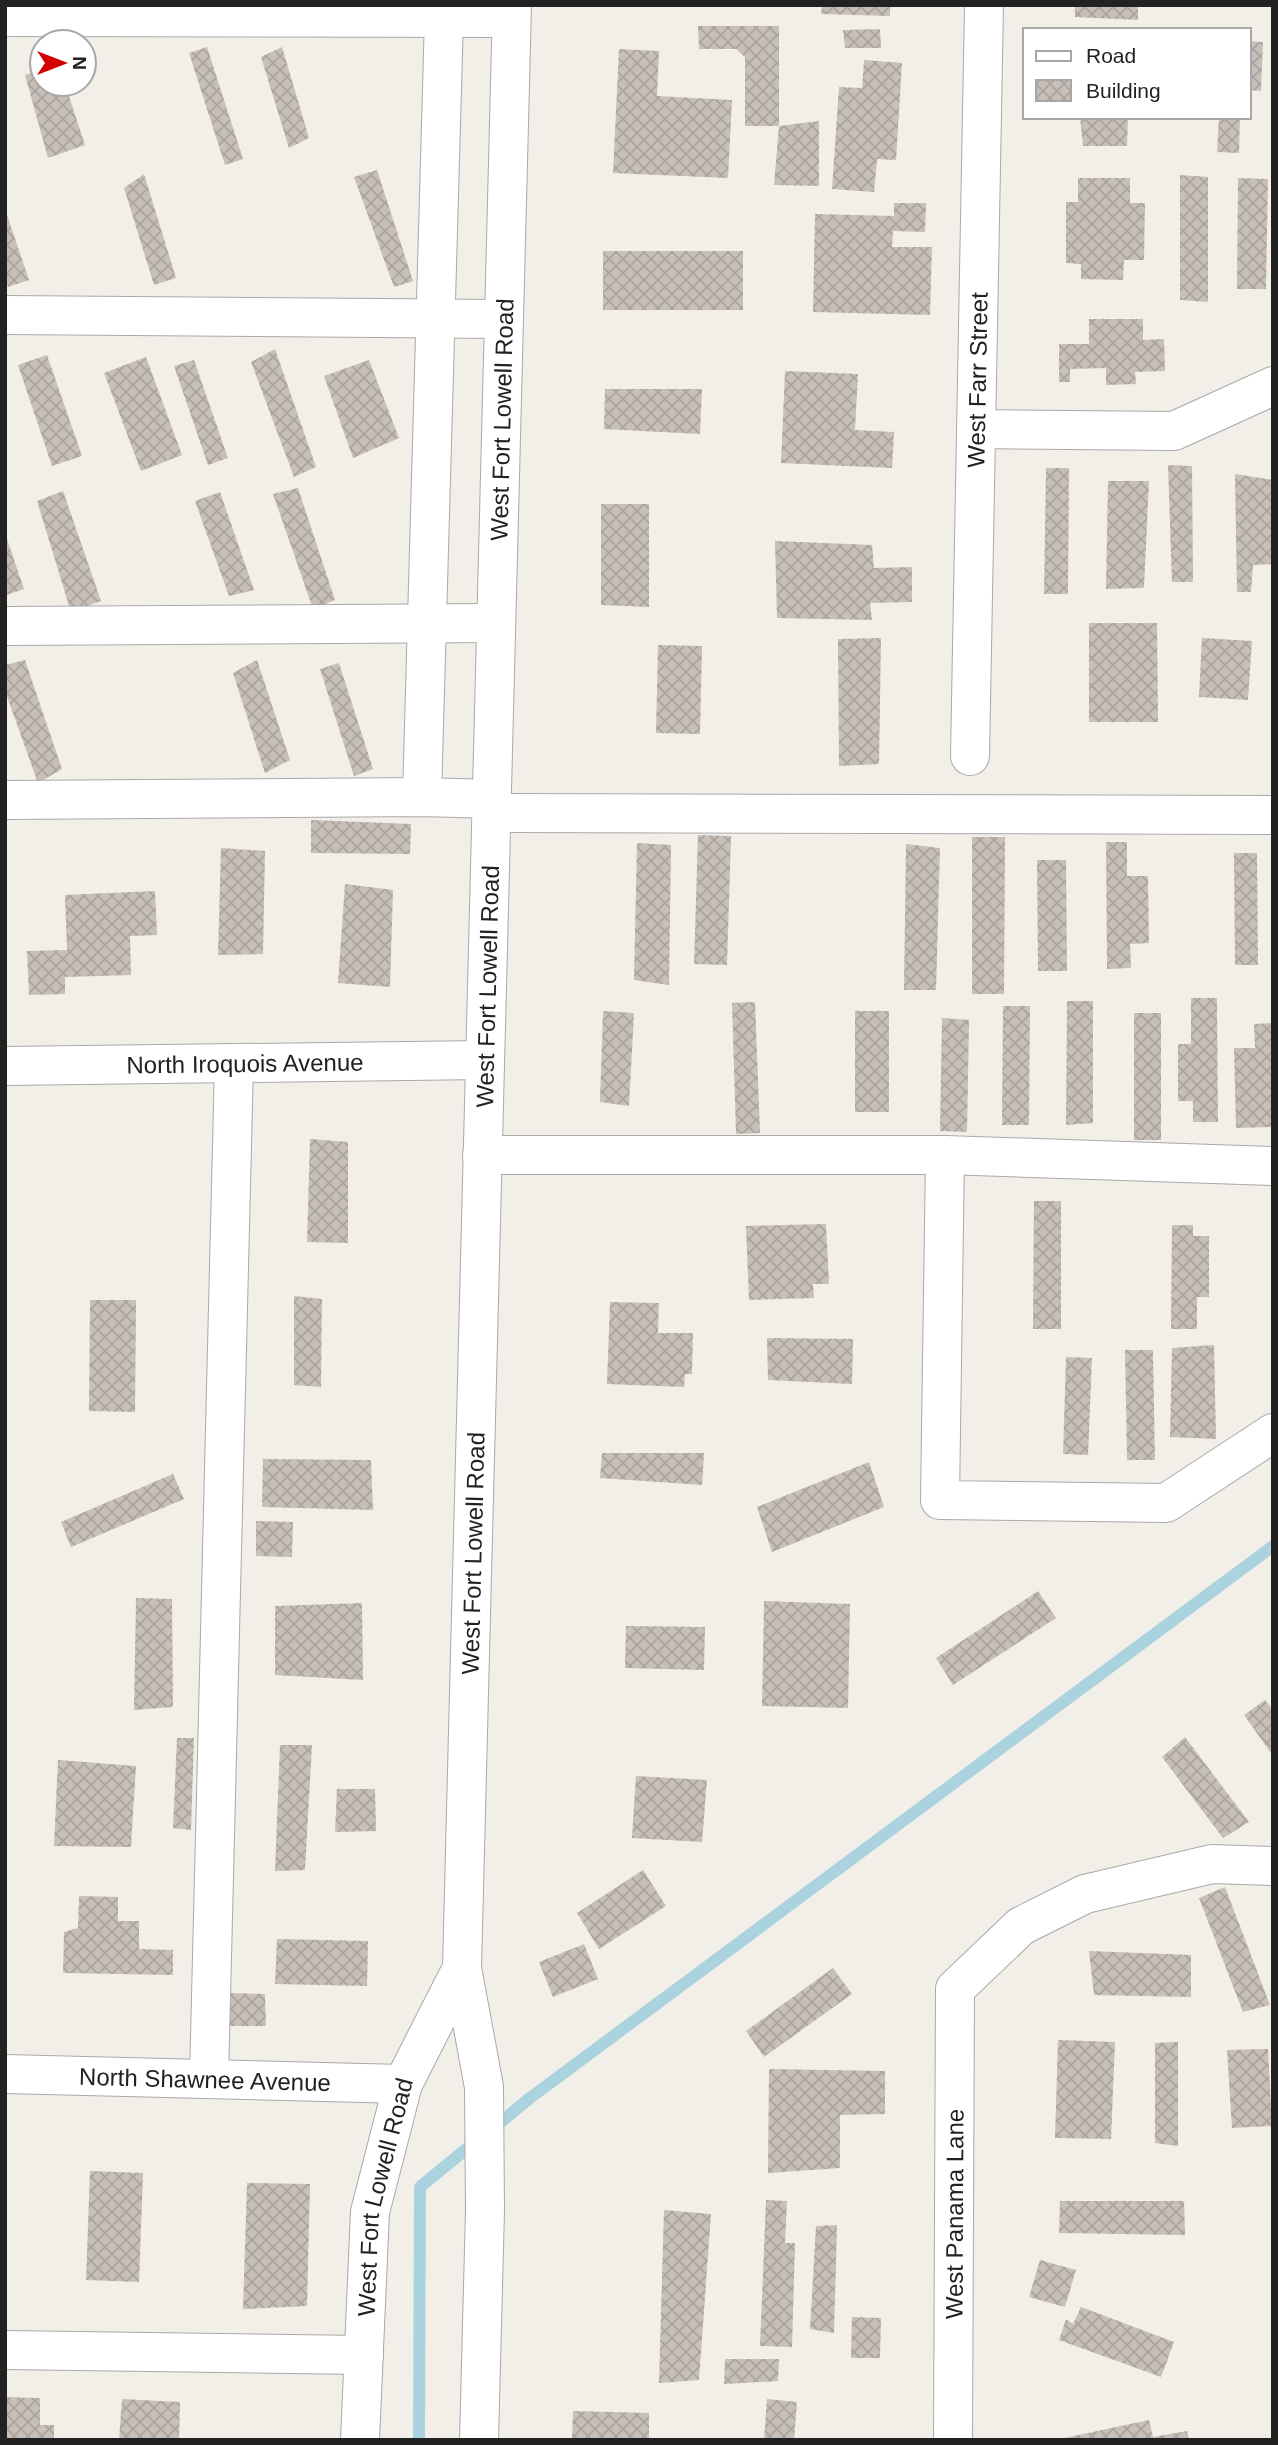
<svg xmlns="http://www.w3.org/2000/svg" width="1278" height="2445" viewBox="0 0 1278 2445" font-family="Helvetica,sans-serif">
	<defs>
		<pattern id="building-cross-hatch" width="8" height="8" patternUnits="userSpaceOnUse" patternTransform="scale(1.75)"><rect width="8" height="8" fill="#c7bfb8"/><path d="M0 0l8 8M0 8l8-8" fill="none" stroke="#aba49e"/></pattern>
	</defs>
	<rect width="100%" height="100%" fill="#f2efe9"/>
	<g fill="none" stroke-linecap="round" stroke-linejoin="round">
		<path stroke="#aad3df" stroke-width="12" d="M491,2130L530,2098L1273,1546
			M419,2440L420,2187L476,2141"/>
	</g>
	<path fill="url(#building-cross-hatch)" d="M822,5H890V16L821,14Z
		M1075,5H1138V20L1075,17Z
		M698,26H779V126H745V57L736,49H699Z
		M880,29L881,48H845L843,30Z
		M1248,41L1263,42L1261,91L1248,90Z
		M207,47L243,159L225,165L189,53Z
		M282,47L309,138L289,148L261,57Z
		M619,49L659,51L657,96L732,100L728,178L613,173Z
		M864,60L902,63L896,160L877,159L874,192L832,189L839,87L862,88Z
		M42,69V84H65L85,145L48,158L25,75Z
		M1080,117H1128L1127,146H1083Z
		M1219,117H1240L1239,153L1217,152Z
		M819,121V186L774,185L779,126Z
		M377,170L413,281L394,287L354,177Z
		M144,174L176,278L154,285L124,188Z
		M1180,175L1208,177V302L1180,300Z
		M1078,178H1130V203H1145L1144,260H1124L1123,280L1081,279V264L1066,263V202H1078Z
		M1238,178L1268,179L1266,289H1237Z
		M894,203H926L925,232L893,231L892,247H932L930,315L813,312L815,214L894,216Z
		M6,212L29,280L8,287L5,278Z
		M603,251H743V310H603Z
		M1089,319H1143V340L1164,339L1165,371L1135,372L1136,384L1106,385V368L1070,369V382H1059V344H1089Z
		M275,349L316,467L294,477L251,362Z
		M47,355L82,456L52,466L18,365Z
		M146,357L182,455L141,471L104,373Z
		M194,360L228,458L208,465L174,366Z
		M369,360L399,438L353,458L324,376Z
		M785,371L858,374L855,430L894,432L892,468L781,463Z
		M605,389H702L700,434L604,429Z
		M1168,465L1192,466L1193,582H1172Z
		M1046,468H1069L1068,594H1044Z
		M1235,474L1273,480V564L1253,565L1251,592H1237Z
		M1108,481H1149L1144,588L1106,589Z
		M298,488L335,600L313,609L273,494Z
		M63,491L101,601L71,612L37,501Z
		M220,492L254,590L229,596L195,501Z
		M601,504H649V607L601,605Z
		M6,536L24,589L7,595L5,590Z
		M775,541L872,545L874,568L912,567V602L870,603L872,620L777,618Z
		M1089,623H1157L1158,722H1089Z
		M881,638L879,764L839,766L838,639Z
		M1202,638L1252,641L1248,700L1199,697Z
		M658,645L702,646L700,734L656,733Z
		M25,660L62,769L38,783L5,691V665Z
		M257,660L290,760L265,773L233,673Z
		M339,663L373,769L354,776L320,669Z
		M311,820L411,824L410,854L311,853Z
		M698,835L731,836L727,965L694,964Z
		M972,837H1005L1004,994H972Z
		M1106,842H1127V876H1148L1149,943L1130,944L1131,968L1107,969Z
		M637,843L671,845L669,985L634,980Z
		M906,844L940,848L936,990H904Z
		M221,848L265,851L263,954L218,955Z
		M1234,853H1257L1258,965H1235Z
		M1037,860H1066L1067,971H1038Z
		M345,884L393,890L390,987L338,983Z
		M155,891L157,935L130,936L131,975L65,977V994L29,995L27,951L67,950L65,895Z
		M1191,998H1217L1218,1122H1193V1101H1178V1044H1191Z
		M1067,1001H1093V1123L1066,1125Z
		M755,1002L760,1133L736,1134L732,1003Z
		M1003,1006H1030L1029,1125H1002Z
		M603,1011L634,1013L629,1106L600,1102Z
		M855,1011H889V1112H855Z
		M1134,1013H1161V1140H1134Z
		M942,1018L969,1020L967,1132L940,1131Z
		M1273,1023V1127L1236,1128L1234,1048H1255L1254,1024Z
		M310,1139L348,1142V1243L307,1242Z
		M1034,1201H1061V1329H1033Z
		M826,1224L829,1284H813L814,1298L749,1300L746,1226Z
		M1172,1225H1193V1236H1209V1297H1197V1329H1171Z
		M294,1296L322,1299L321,1387L294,1385Z
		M90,1300H136L135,1412L89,1411Z
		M610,1302L659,1303L658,1333H693L692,1374H685L684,1387L607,1384Z
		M767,1338L853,1339L852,1384L768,1380Z
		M1214,1345L1216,1439L1170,1437L1172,1348Z
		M1125,1350H1153L1155,1460H1127Z
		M1066,1357L1092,1358L1088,1455L1063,1454Z
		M602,1453H704L702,1485L600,1478Z
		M263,1459L371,1460L373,1510L262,1507Z
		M869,1462L884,1507L772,1552L757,1507Z
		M173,1474L184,1499L71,1547L61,1522Z
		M256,1521L293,1522L292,1557L256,1556Z
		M1038,1591L1056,1618L953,1685L936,1658Z
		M136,1598L172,1599L173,1707L134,1710Z
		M764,1601L850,1604L848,1708L762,1706Z
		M362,1603L363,1680L275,1675V1606Z
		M626,1626L705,1627L704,1670L625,1668Z
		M1265,1700L1273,1710V1756L1244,1715Z
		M1185,1737L1249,1822L1223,1838L1162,1757Z
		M177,1738H194L191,1830L173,1828Z
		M280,1745H312L305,1870L275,1871Z
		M58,1760L136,1766L131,1847L54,1846Z
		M636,1776L707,1780L702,1842L632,1838Z
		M337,1789H375L376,1831L335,1832Z
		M643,1870L666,1906L599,1949L577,1913Z
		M1225,1887L1270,2005L1243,2012L1199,1898Z
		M79,1896L118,1897V1921H139V1949L173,1950V1975L63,1973L64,1932L78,1928Z
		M277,1939L368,1941L367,1986L275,1984Z
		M584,1944L598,1979L553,1997L539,1962Z
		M1089,1951L1191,1955V1997L1094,1995Z
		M833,1968L852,1994L764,2057L746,2031Z
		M225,1993L265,1994L266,2026H226Z
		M1058,2040L1115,2042L1111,2139L1055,2138Z
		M1178,2042V2146L1155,2143V2043Z
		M1268,2049L1272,2126L1232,2128L1227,2050Z
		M769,2069L885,2071V2114L840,2115V2168L768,2173Z
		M90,2171L143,2173L139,2282L86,2280Z
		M247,2183L310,2184L307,2306L243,2309Z
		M766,2200L787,2201L785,2243H795L792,2347L760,2346Z
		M1060,2201H1184L1185,2235L1059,2233Z
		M664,2210L711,2214L699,2380L659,2383Z
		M837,2225L834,2333L810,2329L816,2226Z
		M1040,2260L1076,2270L1065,2307L1029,2297Z
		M1081,2307L1174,2342L1161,2377L1059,2340L1066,2319L1073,2324Z
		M852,2317L881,2318L880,2358H851Z
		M725,2359H779L778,2381L724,2384Z
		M5,2397L40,2398V2425H54V2440H5Z
		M122,2399L180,2402L179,2440H119Z
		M767,2399L797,2402L794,2440H764Z
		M573,2411L649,2413V2440H572Z
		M1149,2420L1153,2437L1187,2431L1189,2440H1055Z"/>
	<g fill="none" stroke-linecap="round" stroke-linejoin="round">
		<defs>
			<g id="minor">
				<path d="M5,17L511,18"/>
				<path d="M5,315L504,319"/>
				<path d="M976,429L1174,431L1273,386"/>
				<path d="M5,626L496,623"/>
				<path id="s1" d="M970,756L984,5"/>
				<path d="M422,797L444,18"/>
				<path d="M5,800L422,797L492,799"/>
				<path d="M491,813L1273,815"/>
				<path id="s2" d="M5,1066L484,1060"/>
				<path d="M482,1155H945L1273,1166"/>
				<path d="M945,1155L940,1500L1166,1503L1273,1433"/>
				<path id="s3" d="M5,2074L403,2084"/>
				<path d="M209,2079L234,1064"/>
				<path d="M5,2350L364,2355"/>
				<path id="s4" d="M360,2440L370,2212L403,2084L462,1968"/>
				<path id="s5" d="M479,2440L485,2210L484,2087L462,1968L512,5"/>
				<path id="s6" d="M953,2440L955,1989L1021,1926L1085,1894L1212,1864L1273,1866"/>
			</g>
		</defs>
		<use href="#minor" stroke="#a9a9a9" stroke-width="40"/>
		<use href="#minor" stroke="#fff" stroke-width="38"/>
	</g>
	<g text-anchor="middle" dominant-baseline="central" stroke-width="5" stroke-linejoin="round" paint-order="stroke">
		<g font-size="24" fill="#222" stroke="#fff">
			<text stroke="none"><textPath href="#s1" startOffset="376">West Farr Street</textPath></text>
			<text stroke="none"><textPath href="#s5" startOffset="2023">West Fort Lowell Road</textPath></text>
			<text stroke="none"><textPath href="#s5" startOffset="1456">West Fort Lowell Road</textPath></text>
			<text stroke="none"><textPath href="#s2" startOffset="240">North Iroquois Avenue</textPath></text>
			<text stroke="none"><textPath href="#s5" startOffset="889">West Fort Lowell Road</textPath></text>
			<text stroke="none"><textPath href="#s3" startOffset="200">North Shawnee Avenue</textPath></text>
			<text stroke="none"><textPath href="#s4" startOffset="245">West Fort Lowell Road</textPath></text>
			<text stroke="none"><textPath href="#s6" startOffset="226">West Panama Lane</textPath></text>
		</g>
	</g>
	<rect width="1278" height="2445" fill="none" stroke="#222222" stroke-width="14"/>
	<rect x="1023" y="28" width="228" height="91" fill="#ffffff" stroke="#a7a7a7" stroke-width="2"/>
	<rect x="1036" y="51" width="35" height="10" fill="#ffffff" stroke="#a7a7a7" stroke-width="2"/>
	<text x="1086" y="63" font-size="21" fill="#222222">Road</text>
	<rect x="1036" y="80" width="35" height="21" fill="url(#building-cross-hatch)" stroke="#a7a7a7" stroke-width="2"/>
	<text x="1086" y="98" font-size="21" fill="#222222">Building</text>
	<g transform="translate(63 63) rotate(90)"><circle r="33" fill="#ffffff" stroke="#a7a7a7" stroke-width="2"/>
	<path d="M0-5L12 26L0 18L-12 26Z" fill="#d40000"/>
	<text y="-10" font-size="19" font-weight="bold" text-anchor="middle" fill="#222222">N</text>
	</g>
</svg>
